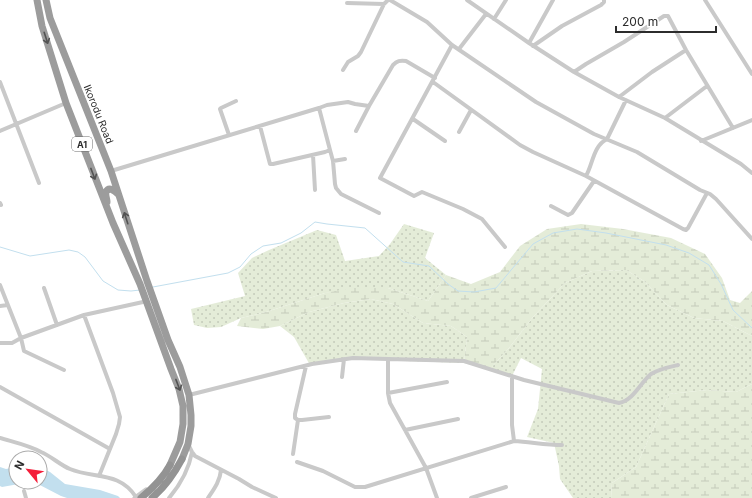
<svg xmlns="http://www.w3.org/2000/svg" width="752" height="498" viewBox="0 0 752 498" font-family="Inter,sans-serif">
	<defs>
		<pattern id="grass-dots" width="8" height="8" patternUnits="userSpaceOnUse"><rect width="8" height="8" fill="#e4ecd8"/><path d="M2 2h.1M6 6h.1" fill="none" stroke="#c4cbba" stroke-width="1.8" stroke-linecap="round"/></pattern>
		<pattern id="wetland-marsh" width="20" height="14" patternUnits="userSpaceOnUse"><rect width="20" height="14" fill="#e4ecd8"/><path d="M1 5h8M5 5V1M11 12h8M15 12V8" fill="none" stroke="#c4cbba"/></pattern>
	</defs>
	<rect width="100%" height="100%" fill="#fff"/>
	<path fill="url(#grass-dots)" d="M404,224L434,233L425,258L446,275L428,301L388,288L325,293L266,312L241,318L221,327L207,328L194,325L191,309L245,296L238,273L252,258L269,250L317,230L336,235L345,261L379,256L390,244Z
		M626,270L644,281L667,305L694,318L723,321L752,336V384L736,392L707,390L669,394L636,467L612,483L611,498H573L560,479L559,466L554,443L527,437L538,409L542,369L521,358L512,376L489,370L509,348L533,317L565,283L592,271Z
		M371,299L393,304L423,323L451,326L467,337L464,363L347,359L310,365L294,337L280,326L309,312L344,303Z"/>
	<path fill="url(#wetland-marsh)" d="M581,224L623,229L671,238L705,254L722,278L730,300L740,303L752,291V336L723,321L694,318L667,305L644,281L626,270L592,271L565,283L533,317L509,348L489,370L464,363L467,337L451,326L423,323L393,304L371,299L344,303L309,312L280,326L263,329L237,326L241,318L266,312L325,293L357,287L388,288L428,301L446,275L471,284L500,272L520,246L547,229Z
		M752,384V498H611L612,483L636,467L669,394L707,390L736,392Z"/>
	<path fill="#c2dfee" d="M0,467L6,469L16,467V482H30L2,487L0,486Z
		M40,467L50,472L65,484L100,490L118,496L120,498H67L61,496L34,482H40Z"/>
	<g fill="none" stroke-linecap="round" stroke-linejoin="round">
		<path stroke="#c2dfee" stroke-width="1" d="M0,247L30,256L69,250L78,252L85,257L103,281L118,290L131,291L140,290
			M153,287L228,273L240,267L251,254L263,246L281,243L301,233L315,222L327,224L365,228L403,262L429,266L448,284L458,291L474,292L496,288L533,244L553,233L577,229L606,233L666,245L689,253L709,265L721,284L733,310L752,328"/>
		<path stroke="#c9c9c9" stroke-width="4" d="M390,0L427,22L452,45L536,102L594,134L637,152L700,190L710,194L716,199L752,239
			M467,0L529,43L574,72L619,97L665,118L741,164L752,173
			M705,0L752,74
			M347,3L384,4
			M494,19L506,0
			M529,43L553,0
			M452,45L380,178L414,196L422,192L463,209L482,219L505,247
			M533,46L562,26L601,5L604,2V0
			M459,49L486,14
			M343,70L348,62L358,56L361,52L384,4L388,0
			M574,72L586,64L624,42L664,16H668L686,50L733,128
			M0,82L39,183
			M433,82L520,145L533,152L586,176L683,229L686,230L688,228L707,193
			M619,97L652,72L686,50
			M665,118L707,86
			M413,119L445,141
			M260,126L270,164H273L325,152L330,150L319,108
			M0,131L66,103
			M356,131L369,106
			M459,132L471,110
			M229,135L220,109L221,108L236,101
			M701,141L752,120
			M330,150L333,161L335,184L336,188L341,194L379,213
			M313,155L315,190
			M333,161L345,159
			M111,171L319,108L327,105L348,102L355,104L369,106L393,65C397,61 400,60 406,61L435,78
			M586,176C593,164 593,146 607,139L626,100
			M0,203L1,205
			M551,206L568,215L572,213L594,181
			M0,285L21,338L24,351L64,370
			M44,288L57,325
			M0,306L8,305
			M84,315L113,393L120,417L119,424L116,434L99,476
			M0,343H12L21,338L84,315L143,302
			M388,359V393L390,403L405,430L426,468L437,498
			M306,366L295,414V418L298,420H302L329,417
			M512,376V425L514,441C531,442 546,445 562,445
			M342,377L344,359
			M0,387L110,449
			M388,393L447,382
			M189,395L312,364L353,358L388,359L464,361L524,380L619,403C634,400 640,383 651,374C659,369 669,367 678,365
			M405,430L458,419
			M0,438C13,442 28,445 41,452C51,456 60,465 70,469C94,479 119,471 136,497
			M188,444L192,452L195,456L239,479L252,487L276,498
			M293,454L298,420
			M297,462L323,471L355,487H365L514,441
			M24,491L26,498
			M169,498C180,485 189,469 192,452
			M208,498C214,489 220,481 221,470
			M471,498L506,487"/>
		<path stroke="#c9c9c9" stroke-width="5" d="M135,498L146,490"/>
		<path stroke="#9c9c9c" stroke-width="7" d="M37,0L42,26L66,103L113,223L140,284L171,369L179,389L183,406V424L180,442L170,465
			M46,0L50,18L111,171L147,281L168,340L180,367L189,395L191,415V426L188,444L182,459
			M107,202C107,199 105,195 106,192C109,186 115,191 118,194"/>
		<path stroke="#939393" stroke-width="7" d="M141,498C153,488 163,478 170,465
			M152,498C165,487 174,474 182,459"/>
	</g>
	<defs><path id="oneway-shaft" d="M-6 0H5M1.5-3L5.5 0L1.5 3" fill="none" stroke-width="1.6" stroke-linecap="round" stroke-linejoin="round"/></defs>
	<g stroke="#535353">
		<use href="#oneway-shaft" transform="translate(46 38) rotate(72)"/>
		<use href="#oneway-shaft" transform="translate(93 174) rotate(69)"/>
		<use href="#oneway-shaft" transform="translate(126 218) rotate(-108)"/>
		<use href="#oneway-shaft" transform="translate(178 385) rotate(69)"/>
	</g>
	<g text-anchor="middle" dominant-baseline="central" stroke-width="4" stroke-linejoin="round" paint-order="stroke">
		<rect fill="#fff" stroke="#6b6b6b" stroke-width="1" x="72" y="137" width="20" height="14" rx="3"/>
		<g font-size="9" font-weight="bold" fill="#2c2c2c">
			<text x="82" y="144">A1</text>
		</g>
		<g font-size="10" fill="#2c2c2c" stroke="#fff">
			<text transform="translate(99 114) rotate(68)">Ikorodu Road</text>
		</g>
	</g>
	<g transform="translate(28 470) rotate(299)"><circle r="19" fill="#ffffff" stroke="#ababab"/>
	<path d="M0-3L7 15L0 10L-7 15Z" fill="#f41e3a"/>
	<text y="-6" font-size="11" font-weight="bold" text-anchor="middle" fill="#2c2c2c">N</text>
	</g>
	<path d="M616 26v6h100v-6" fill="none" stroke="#2c2c2c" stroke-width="2"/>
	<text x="622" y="26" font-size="12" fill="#2c2c2c" stroke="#ffffff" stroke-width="3" paint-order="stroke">200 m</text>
</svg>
